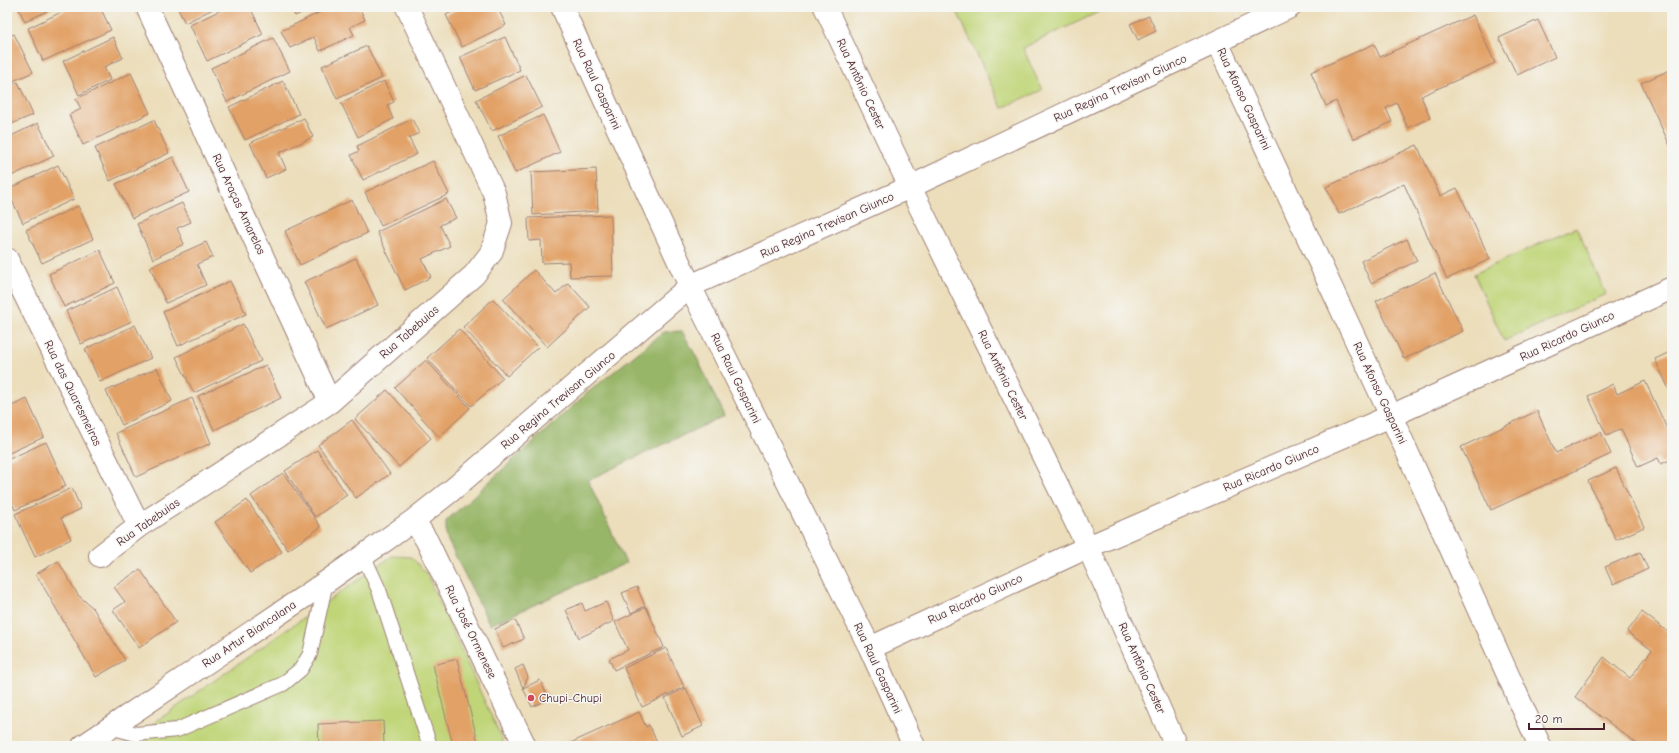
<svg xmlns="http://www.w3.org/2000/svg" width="1679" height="753" viewBox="0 0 1679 753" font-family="'Comic Neue',sans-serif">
	<rect width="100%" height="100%" fill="#f6f6f2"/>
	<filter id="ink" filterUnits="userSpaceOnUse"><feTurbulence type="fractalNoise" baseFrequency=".025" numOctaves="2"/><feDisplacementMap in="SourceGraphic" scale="8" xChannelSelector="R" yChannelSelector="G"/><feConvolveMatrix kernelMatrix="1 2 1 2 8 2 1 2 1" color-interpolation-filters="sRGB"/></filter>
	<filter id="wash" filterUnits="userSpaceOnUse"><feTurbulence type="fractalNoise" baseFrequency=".012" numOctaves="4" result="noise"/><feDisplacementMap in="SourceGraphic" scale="16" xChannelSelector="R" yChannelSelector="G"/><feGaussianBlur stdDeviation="0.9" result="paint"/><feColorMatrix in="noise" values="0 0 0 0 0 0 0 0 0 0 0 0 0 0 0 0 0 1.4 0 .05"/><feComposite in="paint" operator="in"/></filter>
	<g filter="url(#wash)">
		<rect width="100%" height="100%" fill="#ecdebb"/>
		<path fill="#c0d578" stroke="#857a52" d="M955,7H1109L1023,48L1042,90L1002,108Z
			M1576,227L1606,294L1504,341L1474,274Z
			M392,556L411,557L426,573L505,746H121Z"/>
		<path fill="#98b668" stroke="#716a4a" d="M682,331L697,358L724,416L588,480L626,563L490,625L446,537V521L587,393L664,332Z"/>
		<g id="blocks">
			<path fill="#e2a166" d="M18,7H55L25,22Z
				M72,7H100L111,30L43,61L28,28Z
				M177,7H217L185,23Z
				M227,7H250L263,34L207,61L190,25Z
				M291,7H315L295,16Z
				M331,7H359L365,20L350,27L354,35L320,51L314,37L290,48L281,31Z
				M461,7H497L506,25L462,47L446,15Z
				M1473,15L1495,63L1421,96L1430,118L1408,128L1397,103L1386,108L1392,122L1353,139L1336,101L1326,106L1311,72L1374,44L1380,57Z
				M1149,16L1156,31L1138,40L1130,24Z
				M1538,20L1555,57L1517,75L1499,38Z
				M14,34L33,72L7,84V37Z
				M113,37L123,58L104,67L110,80L79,95L63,61Z
				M505,37L520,70L475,90L460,57Z
				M273,38L290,71L227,102L211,68Z
				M367,46L382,78L337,99L322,66Z
				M1672,69V150L1641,83Z
				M131,73L150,113L83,145L69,115L81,109L76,99Z
				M526,75L542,107L492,131L476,100Z
				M283,81L299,114L245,140L229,107Z
				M384,81L394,102L387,105L393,119L358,137L341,103Z
				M18,82L33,115L7,126V87Z
				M543,115L560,152L515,173L498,136Z
				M304,118L313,137L279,153L286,169L266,178L250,143Z
				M412,119L419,133L409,138L417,154L363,180L351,155L359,151L357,146Z
				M154,120L169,153L110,181L95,148Z
				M38,123L54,156L7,178V138Z
				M1417,145L1440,196L1457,188L1490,259L1447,279L1404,184L1339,214L1326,187Z
				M173,157L189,192L132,218L116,184Z
				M433,161L449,194L381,226L365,192Z
				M58,165L74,199L23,223L7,190Z
				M596,169L598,211L533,215L531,172Z
				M446,199L456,218L440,225L450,246L422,259L431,277L405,290L377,232Z
				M352,200L367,233L300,265L285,231Z
				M182,203L191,222L177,228L184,244L153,259L137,224Z
				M78,206L93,239L42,263L26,230Z
				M611,215L613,276L570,277L569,262L542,263L541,240L529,241L528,218Z
				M1407,239L1417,261L1371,283L1361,261Z
				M206,242L213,257L197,264L206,285L166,303L150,267Z
				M100,250L115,283L64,307L49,274Z
				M356,258L378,305L326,329L304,282Z
				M534,270L556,294L568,283L590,307L547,347L503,299Z
				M1435,273L1463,331L1404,359L1376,301Z
				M230,281L246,314L178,346L163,312Z
				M117,287L132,321L81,344L66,311Z
				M493,299L538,347L507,376L463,327Z
				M243,324L261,361L194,393L176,357Z
				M135,325L151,358L100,382L85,349Z
				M459,329L503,378L471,406L427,358Z
				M1672,351V396L1655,359Z
				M426,360L470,408L439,437L395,388Z
				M266,365L281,398L214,430L198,396Z
				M157,368L172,401L122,425L106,391Z
				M1645,381L1672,439V459L1661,464L1658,458L1638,467L1621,429L1607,436L1588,396L1613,384L1617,394Z
				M387,390L431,438L399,467L355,419Z
				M192,398L211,443L136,477L116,433Z
				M27,399L44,437L7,454V408Z
				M1537,411L1556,453L1601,432L1611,454L1491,510L1461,447Z
				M352,420L390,474L356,498L318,445Z
				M46,442L66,486L15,510L7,492V460Z
				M317,450L347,495L315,517L285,471Z
				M1616,468L1644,527L1616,540L1588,481Z
				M283,473L321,527L288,550L251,496Z
				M72,488L81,509L61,518L71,539L35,557L15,514Z
				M247,500L282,552L250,573L215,522Z
				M1640,552L1648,569L1613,585L1605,567Z
				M58,561L78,595L93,608L125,660L96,677L36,574Z
				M140,569L176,622L139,648L113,610L125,602L114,587Z
				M637,587L645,606L631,613L622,593Z
				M606,602L614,621L579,638L566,610L582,603L585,611Z
				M646,607L664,647L614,670L609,659L628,650L615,622Z
				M1642,612L1672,635V743L1669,746H1640L1575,697L1604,657L1630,678L1652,650L1627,632Z
				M515,620L524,639L503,648L495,629Z
				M666,648L684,687L642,707L624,668Z
				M457,659L479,746H453L433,665Z
				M523,665L528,677L523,688L515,669Z
				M540,680L549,699L532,707L523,688Z
				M686,688L703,726L682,736L665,698Z
				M639,712L646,727L649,725L658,744L654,746H569L568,744Z
				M383,721L384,746H319L318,724Z"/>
		</g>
	</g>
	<g filter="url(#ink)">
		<use href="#blocks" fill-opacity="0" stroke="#9b7e73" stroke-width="1"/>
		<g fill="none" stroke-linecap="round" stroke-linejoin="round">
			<defs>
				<path id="service" d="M363,555L379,590L430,746
					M110,727L136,734L177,730L283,684L301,669L310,654L326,582"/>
				<path id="minor" d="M147,7L330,402
					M562,7L690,286L870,648L914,746
					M825,7L910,187L1088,547L1176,746
					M1217,42L1391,416L1540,746
					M7,259L139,526
					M414,520L427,541L525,746
					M100,556L139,526L330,402L474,275L491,253L501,223L494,193L407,7
					M870,648L1088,547L1391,416L1672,288
					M83,746L326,582L414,520L452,490L690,286L910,187L1290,7"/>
			</defs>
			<use href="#service" stroke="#9b7e73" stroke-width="16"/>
			<use href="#minor" stroke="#9b7e73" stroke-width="24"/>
			<use href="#service" stroke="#fff" stroke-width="14"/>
			<use href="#minor" stroke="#fff" stroke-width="22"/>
		</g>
	</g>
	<circle fill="#d1495b" stroke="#f6f6f2" stroke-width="1.5" cx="531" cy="698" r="4"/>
	<g text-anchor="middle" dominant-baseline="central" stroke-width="3" stroke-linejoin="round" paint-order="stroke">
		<g font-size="12" fill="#4a1f2b" stroke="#f6f6f2">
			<text transform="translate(597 84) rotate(65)">Rua Raul Gasparini</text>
			<text transform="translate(861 84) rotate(65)">Rua Antônio Cester</text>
			<text transform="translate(1120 88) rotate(-25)">Rua Regina Trevisan Giunco</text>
			<text transform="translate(1244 99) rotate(65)">Rua Afonso Gasparini</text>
			<text transform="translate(239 204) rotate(65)">Rua Araças Amarelos</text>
			<text transform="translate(827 225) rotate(-24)">Rua Regina Trevisan Giunco</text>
			<text transform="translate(409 332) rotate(-41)">Rua Tabebuias</text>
			<text transform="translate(1567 336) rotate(-25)">Rua Ricardo Giunco</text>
			<text transform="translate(1003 375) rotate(64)">Rua Antônio Cester</text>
			<text transform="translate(736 378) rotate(64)">Rua Raul Gasparini</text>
			<text transform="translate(73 393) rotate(64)">Rua das Quaresmeiras</text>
			<text transform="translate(1380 393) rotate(65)">Rua Afonso Gasparini</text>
			<text transform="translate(558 400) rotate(-40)">Rua Regina Trevisan Giunco</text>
			<text transform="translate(1271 468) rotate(-23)">Rua Ricardo Giunco</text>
			<text transform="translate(148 522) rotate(-35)">Rua Tabebuias</text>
			<text transform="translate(975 599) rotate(-25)">Rua Ricardo Giunco</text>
			<text transform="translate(471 632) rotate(64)">Rua José Ormenese</text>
			<text transform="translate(249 634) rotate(-34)">Rua Artur Biancalana</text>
			<text transform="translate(878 668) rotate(65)">Rua Raul Gasparini</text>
			<text transform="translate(1142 668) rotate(66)">Rua Antônio Cester</text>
		</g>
		<g font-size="12" fill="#4a1f2b" stroke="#f6f6f2" text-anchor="start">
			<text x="539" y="698">Chupi-Chupi</text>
		</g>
	</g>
	<rect width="1679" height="753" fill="none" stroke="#f6f6f2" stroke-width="24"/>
	<path d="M1529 723v6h75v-6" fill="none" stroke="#4a1f2b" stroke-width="2"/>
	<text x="1535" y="723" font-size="12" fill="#4a1f2b" stroke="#f6f6f2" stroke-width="3" paint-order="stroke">20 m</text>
</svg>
